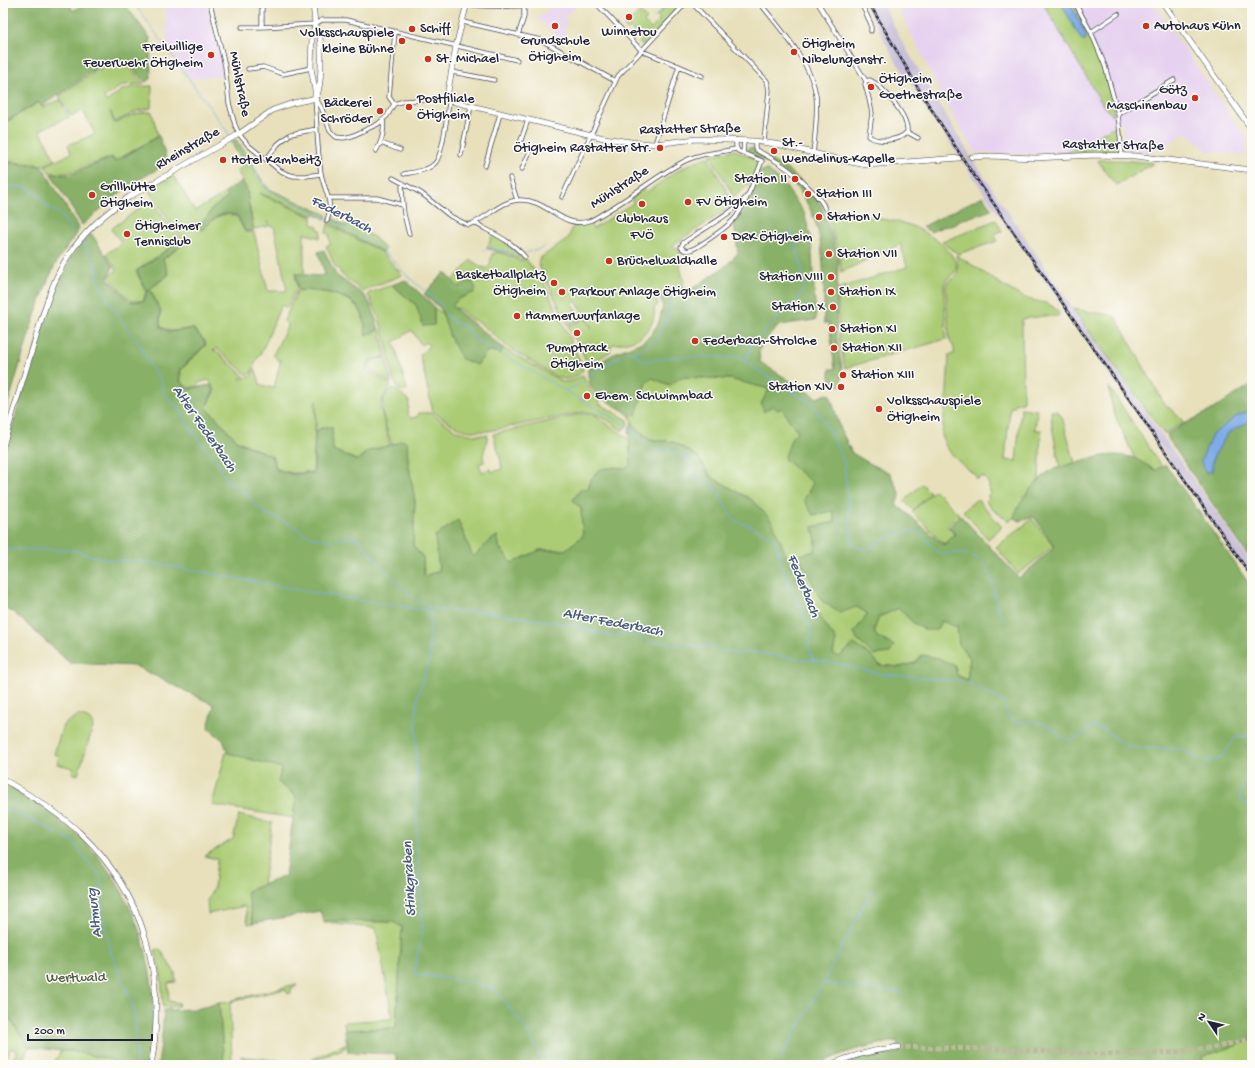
<svg xmlns="http://www.w3.org/2000/svg" width="1255" height="1068" viewBox="0 0 1255 1068" font-family="'Gochi Hand',sans-serif">
	<rect width="100%" height="100%" fill="#fdfcf7"/>
	<filter id="ink" filterUnits="userSpaceOnUse"><feTurbulence type="fractalNoise" baseFrequency=".025" numOctaves="2"/><feDisplacementMap in="SourceGraphic" scale="8" xChannelSelector="R" yChannelSelector="G"/><feConvolveMatrix kernelMatrix="1 2 1 2 8 2 1 2 1" color-interpolation-filters="sRGB"/></filter>
	<filter id="wash" filterUnits="userSpaceOnUse"><feTurbulence type="fractalNoise" baseFrequency=".012" numOctaves="4" result="noise"/><feDisplacementMap in="SourceGraphic" scale="16" xChannelSelector="R" yChannelSelector="G"/><feGaussianBlur stdDeviation="0.9" result="paint"/><feColorMatrix in="noise" values="0 0 0 0 0 0 0 0 0 0 0 0 0 0 0 0 0 1.4 0 .05"/><feComposite in="paint" operator="in"/></filter>
	<g filter="url(#wash)">
		<rect width="100%" height="100%" fill="#e7e0bb"/>
		<path fill="#e6d2f0" d="M167,3H207L211,26L220,57L223,75L191,79L167,46L165,6H168Z
			M556,3H580L568,14L564,15L565,20L568,23L563,29L567,32L559,45L552,42L556,35L537,19Z
			M896,3H1153L1247,139L1245,156L1214,151L1209,153L1187,132L1153,153L1129,151L1124,140L1123,124L1115,125L1070,151L1035,154L976,153L956,121L943,98Z"/>
		<path fill="#c8bfd8" d="M865,3H882L905,47L970,155L1075,312L1214,509L1252,564V579L995,209L933,118L891,53Z"/>
		<path fill="#abcc74" stroke="#667758" d="M669,3H684L642,46L639,43L642,40L630,28L627,30L624,27L640,12L647,19L644,22L651,29L660,20L657,16Z
			M1043,3H1073C1088,32 1101,57 1110,89C1112,97 1116,107 1113,116L1104,107Z
			M113,60L123,61L144,84L123,85L104,97L106,102L122,90L134,87L152,86L151,108L137,111L115,122L110,111L114,123C125,119 139,110 152,112L158,136L115,161L112,157L69,173H50L45,166L64,157L71,153L68,145L95,134L83,111L71,116L59,96Z
			M60,100L69,117L40,130L55,160L44,165L3,161V124L38,103L43,107Z
			M1115,126L1117,128C1118,136 1121,146 1115,152L1103,151H1088L1081,153L1056,155V153L1070,151Z
			M236,140L266,186L269,189L327,215L325,219L314,213L313,216L260,193V194L312,217V224L318,227V229L321,230L320,238L304,233V274H295L297,288L295,291L287,308L281,305L262,351L257,359L251,373L247,375L216,348L213,351L215,350L245,377L240,378L241,380L251,376L255,368L261,386L274,388L281,359L279,361L273,355L288,325L284,321L297,291C315,289 350,294 360,311C364,318 365,327 366,335L380,330L386,356L370,360L366,370L391,385L384,396L380,407L390,445L368,451L357,460L333,450L332,427H322L316,432V422H318L316,421V401L313,472H307L305,470L307,473H292L277,469L272,456L238,441L206,407L215,390L209,380L198,383L199,386L189,388L181,382V370L206,345L205,341L193,328L170,331L160,326L161,311L150,289L169,275L163,259L184,244L182,239L153,197L149,191L150,188L173,175L195,211L226,193L228,197L212,209L208,216L197,226L202,230C213,220 220,210 237,217L245,232H254L268,291H287L274,226H270L268,221L269,226L254,229L247,194L248,192L237,170L245,165L231,142Z
			M735,150L761,162L751,183L734,197L710,155Z
			M708,157L734,205L674,244L673,247L678,248L680,255L679,262L684,283L656,299L658,305L654,307C656,321 648,335 634,340C627,343 619,343 611,345L610,352L588,365L575,338L574,339L568,327L585,318L592,328L576,301L572,303L580,319L568,325L538,264L540,258L568,239L572,228L575,226L584,225L590,223L593,229L633,203L631,199L644,189L647,192C664,180 687,162 708,157Z
			M1099,160H1120L1154,163L1116,185L1098,161Z
			M151,200L180,240L151,261L149,262L136,271L146,292L143,301H131L119,288L109,276L117,270L106,254L122,243L111,229Z
			M831,210C848,213 865,216 882,219C890,221 899,221 906,224C921,228 959,251 956,269C954,276 946,277 944,285L946,339L845,368L839,337L838,301L840,288L907,267L901,244L841,272L839,256L828,215Z
			M330,217L346,226L349,223L375,238L385,249L383,252L328,222Z
			M996,220L1002,231L995,233L997,241L958,254L942,242Z
			M328,224L383,253L402,275L362,291L341,274L338,268H336L326,246L330,245L329,234L326,233Z
			M493,234L504,240L524,257L518,258L506,253L488,249L487,248Z
			M496,252L507,255L520,261L525,258L543,281L581,363L583,370C575,380 566,381 555,376L509,348L480,323L471,319L459,309L454,308L451,306L458,299L475,292L458,287L452,281L471,260L481,267L487,268L490,265L492,254Z
			M956,255C979,268 999,285 1023,297C1035,303 1051,300 1059,313L1058,316H1044L1022,319L1023,402L1014,404V407H1010L1005,460L1016,461L1021,408L1037,410L1035,430H1041L1039,480L1025,496L1014,518L1009,521L992,509L986,501L989,498L987,496L991,493L989,489V484L983,476L977,479L975,475C962,464 944,452 942,434L947,390L949,355L954,354C955,347 952,345 949,339L946,286C950,277 951,281 955,276C960,270 957,262 956,255Z
			M392,285L416,305L434,325V308L442,313L450,337L477,365L487,351L498,352L500,354L503,348L563,382L573,381L583,375C587,386 591,392 600,400L598,403L628,420V424L622,431C610,422 599,412 584,412L489,431C458,433 458,427 433,412L420,355L429,346L426,342L421,345L412,330L394,342L407,390L403,392L397,387L393,379L386,343L378,315L368,295L369,293Z
			M1073,309L1115,316L1164,403L1184,422L1164,434Z
			M386,357L391,382V383L367,368L370,361Z
			M681,377L730,379L769,389L761,404L764,411L772,406L782,408L791,423L798,431L813,483L833,510L835,522L813,527L816,541L815,551L800,555L801,561L823,602L857,607L868,614L854,632L876,636L874,630L879,617L899,608L914,624L923,627V630L941,620L958,627L959,645L970,658L967,680L957,675L938,658L922,655L915,663L900,667L879,665L873,657H838L832,654L836,640L822,620L798,583L790,564L752,500L711,477L698,457L674,442L655,440L647,437L632,422L630,416L636,415L646,382L652,378L670,385Z
			M1109,387L1162,467L1155,470L1135,459L1113,411Z
			M393,388L396,389L409,401L408,415L411,418L417,417L419,413H431L457,431L464,433L474,435H488L483,455L484,462L479,464L482,472L491,469L492,472L502,469L500,457L493,434L581,414H591L595,415L629,439L631,464L626,469L616,467L591,479L588,489L580,490L574,500L581,509L583,536L565,550H540L512,563L499,547L498,536L490,540L473,557L458,520L439,571L424,576L423,557L413,546L415,501L408,461L407,442L392,445C387,428 373,400 393,388Z
			M1051,411H1057L1062,417L1075,463L1060,467L1052,427Z
			M922,484L931,493L913,510L904,501Z
			M935,490L959,514L947,526L954,534L944,544L912,512Z
			M977,499L1002,527L988,539L963,511Z
			M1032,519L1054,546L1018,574L996,547Z
			M78,715C85,717 92,718 93,727L78,775L72,773L73,768L57,764L59,756L54,754L63,725Z
			M226,752L282,768L278,782L296,796L293,818L212,805Z
			M239,815L272,823L263,885L247,891L253,923L248,924L245,906L208,914L207,901L214,887L217,859L204,856L233,839Z
			M324,921L393,922L402,927L396,1028L345,1030L344,1022L391,1019L392,1016L376,928L324,923Z
			M160,949L175,973L176,982L168,983L169,1002L172,1001L173,1003L178,1002L179,1006L163,1007L161,975L155,950Z
			M296,984V987L291,988V993L288,994L285,989L230,1002L232,1065H224L219,1003L230,1002L232,1000Z
			M3,1009L29,1047L20,1065H11L17,1051L11,1048L3,1064Z
			M1252,1040V1065H1203L1202,1057Z
			M345,1044V1048L304,1065H292L241,1058V1056L299,1063L306,1062Z
			M61,1051H71L113,1060L115,1065H64L55,1061Z"/>
		<path fill="#88b066" stroke="#556950" d="M3,3H69L73,11L85,3H124L150,38L151,79L145,82L124,60L112,58L42,106L38,102L3,123Z
			M159,136L168,163L128,186L82,225L51,174L69,175L112,158L115,162Z
			M748,148H753L758,153L788,170L803,183L821,205L832,237L838,260L836,335L842,368L841,386L831,381L830,376V369H835L829,323H824C823,279 828,230 800,192C792,180 780,169 766,162C761,159 754,157 750,153C748,151 748,151 748,148Z
			M3,162L42,166L79,229L57,261L48,280L34,318L3,420Z
			M768,170L786,187L804,213L811,238L816,319L815,320L780,325L767,338L759,350L760,362L817,398L826,394L830,395L841,430L852,453L869,463L890,473L900,495L896,504L944,545L955,534L949,527L960,515L1019,578L1055,547L1034,517L1020,521L1014,518C1018,501 1038,478 1053,469C1077,463 1111,448 1136,459C1142,462 1149,467 1155,470L1166,465L1252,588V1040L1202,1057L1203,1065H841L864,1057L880,1054L881,1055L899,1053L897,1041C870,1045 842,1051 819,1065H396L397,1059L395,1054L348,1052L345,1030L396,1028L402,927L393,922L324,921L320,911L253,923L247,891L285,876L296,796L278,782L282,768L228,753L223,740L208,728L214,705L135,666L70,663L13,612L3,608V458L46,313L71,257L80,245L91,233L113,267L108,278L130,302L144,301L147,292L149,290L146,291L137,271L180,241L182,245L163,259L168,274L150,289L160,311V326L169,332L193,329L204,341L205,345L180,370V382L188,389L211,385L214,390L206,407L238,442L271,456L277,470L292,474L314,473L315,432L322,428L332,427L333,450L357,461L368,451L397,443L400,440L407,442L408,461L415,501L413,546L423,557L424,576L439,571L435,536L458,520L473,557L490,540L498,536L499,547L512,563L540,550H565L583,536L581,509L573,500L580,490L588,489L591,479L600,469L616,467L625,469L631,464L629,432L632,422L647,438L655,440L674,442L698,457L711,477L752,500L772,521L798,583L822,620L836,640L833,654L839,657L854,644L873,657L879,665L900,667L915,663L922,655L938,658L955,666L957,675L967,680L970,658L959,645L957,627L941,621L937,630H923V627L914,624L899,608L879,617L874,630L876,636L894,646L890,653L874,655L857,640L854,632L868,614L857,607L840,613L823,602L801,561L800,555L815,551L816,541L813,527L835,522L833,511L813,515L804,500L813,483L784,459L792,437L798,431L791,423L782,408L778,410L772,406L764,412L761,404L769,389L730,379L681,377L670,385L652,378L646,382L636,415L630,416C620,406 595,398 590,385C588,380 588,375 588,369L617,352L642,342L651,335L659,322L663,306L660,297L682,284L689,291L727,265L738,253L734,223L743,213L760,171Z
			M242,181L248,192L247,193L253,231H245L238,216C220,209 214,219 202,230L197,226L208,216L212,209L228,197L225,192Z
			M983,196L992,210L961,220L954,225L942,227L931,232L922,227Z
			M324,250L336,275L365,296L372,307L379,330L366,335C365,327 365,317 361,311C350,292 317,291 298,290L296,274L320,276L325,274L318,252Z
			M445,272L458,287L472,281L476,289L475,292L458,299L452,306L503,348L500,354L498,352L487,351L477,365L462,359L450,337L441,309L424,294Z
			M405,280L432,304L434,308V325L423,326L416,305L392,285Z
			M1252,384V561L1169,440L1167,434L1186,423L1210,411Z
			M3,780C31,798 59,817 83,840C141,898 165,986 148,1065H115L113,1060L71,1051H61L29,1047L3,1009Z
			M219,1003L224,1065H158L162,1036L164,1010L196,1009Z"/>
		<path fill="#7dace7" stroke="#506791" d="M1061,3H1070L1086,35V39L1082,41Z
			M1252,410V420L1228,433L1213,458L1212,471L1206,473L1201,461L1212,435L1237,416Z"/>
		<g fill="none" stroke-linecap="round" stroke-linejoin="round">
			<path stroke="#7dace7" stroke-width="1" d="M134,3L231,137
				M654,18L667,3
				M233,139L259,178L268,190L330,220L376,244L388,255L406,275L444,307
				M3,185L25,187L40,196L47,207L60,214L74,234
				M82,241L96,265L99,281L109,301L126,327L140,345L150,366L160,379L166,396L182,412L192,432L218,463L224,477L233,486L246,493L253,502L265,513L282,520L309,536L326,540L344,539L352,537L362,541L369,552L388,574
				M484,250L490,248L520,254
				M525,253L541,249L545,246
				M445,314L453,322L464,326L469,330L474,337L478,342L490,346L528,369L625,425L655,450L668,448L688,460L695,480L707,481L716,489L735,521L752,526L775,540L785,575L812,632L808,644L813,660L839,664L881,674L968,682L1003,702L1006,714L1015,723C1026,722 1038,720 1049,726C1055,730 1061,740 1069,740C1077,740 1087,730 1093,726L1105,730L1122,744L1138,748L1180,749L1205,762L1221,759L1236,736L1252,737
				M761,335L799,299L804,286L801,265L791,229
				M633,353L648,346L657,338L666,322L670,312V299L682,287
				M746,362L751,345L755,340
				M588,375L630,351L645,362C653,359 662,360 670,357H737L812,404L826,424L844,462L852,543C856,547 859,549 865,549C869,549 873,545 876,544C888,538 903,529 917,532C927,534 931,550 942,554C944,554 948,553 951,553C959,553 967,553 975,557C1002,572 986,605 1006,620
				M566,389L575,387L583,380
				M3,549L71,550L108,560L149,562L320,594L431,611L429,663L418,694L416,713L417,843L423,921L422,934L414,973L416,974L480,984L496,990L529,1034L545,1065
				M392,578L412,597L431,608L453,611L488,612L578,626L596,633L614,636L625,633C632,637 638,639 646,638L654,643L666,642L674,645H686L699,647L712,646L720,651H731L738,655L743,653L752,652L814,661
				M1252,769L1241,790L1240,799L1252,809
				M3,808L35,821L74,843L101,878L103,919L109,945L112,955L133,1005L135,1018L137,1065
				M824,983L902,993
				M780,1059L823,983L872,890"/>
		</g>
	</g>
	<g filter="url(#ink)">
		<g fill="none" stroke-linecap="round" stroke-linejoin="round">
			<path stroke="#c0baa1" stroke-width="5" stroke-dasharray="5 2.5" stroke-linecap="butt" d="M959,158L972,157
				M898,1047L991,1049L1098,1054L1169,1053L1216,1047L1252,1039"/>
			<defs>
				<path id="street" d="M210,3L225,66L229,103L235,125L239,134L248,145L279,170L287,174L294,176H306L321,174
					M596,3L642,51L679,66L655,144
					M692,3L767,81L769,90L764,142
					M760,3C780,29 811,62 816,95C818,115 815,134 813,154
					M818,3L866,81L865,84L869,99L872,113L869,136C878,143 899,141 907,132C909,117 883,86 870,80L866,81
					M861,3L871,24V31
					M1075,3L1091,32L1105,66L1118,114L1122,155
					M467,5C495,7 522,7 550,4
					M463,22L541,40L615,81
					M242,27H262L315,24L322,20H346L517,60
					M262,27V3
					M1091,32L1118,14
					M518,35L524,17V3
					M679,66L702,76
					M248,69L263,67L283,74L311,68
					M452,72L494,80
					M315,97L322,109L330,131L336,137L343,138L352,136L378,124L387,116L394,104L404,101L449,99V103C447,115 443,153 436,162C429,171 414,172 404,174
					M315,98C317,123 317,148 321,173C324,191 334,201 327,221
					M394,104L389,97L395,32
					M1118,114L1174,80
					M907,132L918,138
					M291,134L317,129
					M736,140V146L738,151L762,161C755,178 747,202 736,217C728,227 708,240 697,247C691,250 685,253 681,247L683,243C702,229 733,214 747,196
					M755,141V147L756,150C777,161 792,170 808,187C815,194 822,200 825,209
					M381,143L400,150
					M376,151C382,141 385,132 383,120
					M743,153L744,141
					M461,155L471,106
					M266,159L278,144L288,136
					M485,166L500,114
					M522,169L531,149L520,143L528,120
					M393,178L421,193L450,216L468,225C486,220 499,201 519,200C546,198 563,230 589,221C595,219 602,214 607,211C633,196 655,177 681,163C698,153 718,153 736,149
					M510,178L517,200
					M562,197L618,76L686,3
					M329,198H377L403,205L402,186L403,183
					M403,205L404,214L409,234
					M475,223C492,233 512,241 525,257"/>
				<path id="secondary" d="M313,3L315,24L312,37L311,68L315,90V97
					M467,3L456,46L448,91C447,97 449,100 455,102L604,138L638,143L655,144L696,139L755,141L781,145L845,161L867,165L959,158
					M1163,3L1252,130
					M315,24C316,26 318,29 319,32C322,44 322,83 317,95
					M972,157L990,156L1035,158L1095,155L1135,156L1252,170
					M3,446C13,412 23,378 34,344C43,314 51,283 68,256C84,232 105,213 129,197L239,134L273,110L293,103L312,99L315,97
					M3,779C29,795 57,811 80,833C145,894 167,978 151,1065
					M830,1065C852,1055 875,1050 898,1047"/>
			</defs>
			<use href="#street" stroke="#403e4e" stroke-width="5"/>
			<use href="#secondary" stroke="#403e4e" stroke-width="6"/>
			<use href="#street" stroke="#fff" stroke-width="3.5"/>
			<use href="#secondary" stroke="#fff" stroke-width="5"/>
			<defs>
				<path id="rail" d="M869,3L921,93L967,165L1252,577"/>
			</defs>
			<use href="#rail" stroke="#22223b" stroke-width="2.5"/>
			<use href="#rail" stroke="#fdfcf7" stroke-width="1" stroke-dasharray="3" stroke-linecap="butt"/>
		</g>
	</g>
	<g fill="#c8321e" stroke="#fdfcf7" stroke-width="1.5">
		<circle cx="629" cy="17" r="4"/>
		<circle cx="555" cy="26" r="4"/>
		<circle cx="1146" cy="26" r="4"/>
		<circle cx="412" cy="29" r="4"/>
		<circle cx="402" cy="41" r="4"/>
		<circle cx="794" cy="52" r="4"/>
		<circle cx="211" cy="55" r="4"/>
		<circle cx="428" cy="59" r="4"/>
		<circle cx="871" cy="87" r="4"/>
		<circle cx="1195" cy="98" r="4"/>
		<circle cx="409" cy="107" r="4"/>
		<circle cx="380" cy="111" r="4"/>
		<circle cx="660" cy="148" r="4"/>
		<circle cx="774" cy="151" r="4"/>
		<circle cx="223" cy="160" r="4"/>
		<circle cx="795" cy="179" r="4"/>
		<circle cx="808" cy="194" r="4"/>
		<circle cx="92" cy="195" r="4"/>
		<circle cx="688" cy="202" r="4"/>
		<circle cx="642" cy="204" r="4"/>
		<circle cx="819" cy="217" r="4"/>
		<circle cx="127" cy="234" r="4"/>
		<circle cx="724" cy="237" r="4"/>
		<circle cx="829" cy="254" r="4"/>
		<circle cx="609" cy="261" r="4"/>
		<circle cx="831" cy="277" r="4"/>
		<circle cx="554" cy="283" r="4"/>
		<circle cx="562" cy="292" r="4"/>
		<circle cx="831" cy="292" r="4"/>
		<circle cx="833" cy="307" r="4"/>
		<circle cx="517" cy="316" r="4"/>
		<circle cx="832" cy="329" r="4"/>
		<circle cx="577" cy="333" r="4"/>
		<circle cx="695" cy="341" r="4"/>
		<circle cx="834" cy="348" r="4"/>
		<circle cx="843" cy="375" r="4"/>
		<circle cx="841" cy="387" r="4"/>
		<circle cx="587" cy="396" r="4"/>
		<circle cx="879" cy="409" r="4"/>
	</g>
	<g text-anchor="middle" dominant-baseline="central" stroke-width="3" stroke-linejoin="round" paint-order="stroke">
		<g font-size="14" fill="#22223b" stroke="#fdfcf7" text-anchor="start">
			<text x="1154" y="26">Autohaus Kühn</text>
			<text x="420" y="29">Schiff</text>
			<text x="629" y="32" text-anchor="middle">Winnetou</text>
			<text x="394" y="33" text-anchor="end">Volksschauspiele<tspan x="394" dy="16">kleine Bühne</tspan></text>
			<text x="555" y="41" text-anchor="middle">Grundschule<tspan x="555" dy="16">Ötigheim</tspan></text>
			<text x="802" y="44">Ötigheim<tspan x="802" dy="16">Nibelungenstr.</tspan></text>
			<text x="203" y="47" text-anchor="end">Freiwillige<tspan x="203" dy="16">Feuerwehr Ötigheim</tspan></text>
			<text x="436" y="59">St. Michael</text>
			<text x="879" y="79">Ötigheim<tspan x="879" dy="16">Goethestraße</tspan></text>
			<text x="1187" y="90" text-anchor="end">Götz<tspan x="1187" dy="16">Maschinenbau</tspan></text>
			<text x="417" y="99">Postfiliale<tspan x="417" dy="16">Ötigheim</tspan></text>
			<text x="372" y="103" text-anchor="end">Bäckerei<tspan x="372" dy="16">Schröder</tspan></text>
			<text x="782" y="143">St.-<tspan x="782" dy="16">Wendelinus-Kapelle</tspan></text>
			<text x="652" y="148" text-anchor="end">Ötigheim Rastatter Str.</text>
			<text x="231" y="160">Hotel Kambeitz</text>
			<text x="787" y="179" text-anchor="end">Station II</text>
			<text x="100" y="187">Grillhütte<tspan x="100" dy="16">Ötigheim</tspan></text>
			<text x="816" y="194">Station III</text>
			<text x="696" y="202">FV Ötigheim</text>
			<text x="827" y="217">Station V</text>
			<text x="642" y="219" text-anchor="middle">Clubhaus<tspan x="642" dy="16">FVÖ</tspan></text>
			<text x="135" y="226">Ötigheimer<tspan x="135" dy="16">Tennisclub</tspan></text>
			<text x="732" y="237">DRK Ötigheim</text>
			<text x="837" y="254">Station VII</text>
			<text x="617" y="261">Brüchelwaldhalle</text>
			<text x="546" y="275" text-anchor="end">Basketballplatz<tspan x="546" dy="16">Ötigheim</tspan></text>
			<text x="823" y="277" text-anchor="end">Station VIII</text>
			<text x="570" y="292">Parkour Anlage Ötigheim</text>
			<text x="839" y="292">Station IX</text>
			<text x="825" y="307" text-anchor="end">Station X</text>
			<text x="525" y="316">Hammerwurfanlage</text>
			<text x="840" y="329">Station XI</text>
			<text x="703" y="341">Federbach-Strolche</text>
			<text x="577" y="348" text-anchor="middle">Pumptrack<tspan x="577" dy="16">Ötigheim</tspan></text>
			<text x="842" y="348">Station XII</text>
			<text x="851" y="375">Station XIII</text>
			<text x="833" y="387" text-anchor="end">Station XIV</text>
			<text x="595" y="396">Ehem. Schwimmbad</text>
			<text x="887" y="401">Volksschauspiele<tspan x="887" dy="16">Ötigheim</tspan></text>
		</g>
		<g font-size="14" fill="#22223b" stroke="#fdfcf7">
			<text transform="translate(239 84) rotate(79)">Mühlstraße</text>
			<text transform="translate(690 130) rotate(-1)">Rastatter Straße</text>
			<text transform="translate(1113 146) rotate(1)">Rastatter Straße</text>
			<text transform="translate(188 149) rotate(-30)">Rheinstraße</text>
			<text transform="translate(620 188) rotate(-33)">Mühlstraße</text>
		</g>
		<g font-size="14" fill="#525e4f" stroke="#fdfcf7">
			<text x="76" y="978">Wertwald</text>
		</g>
		<g font-size="15" font-style="italic" fill="#465980" stroke="#fdfcf7">
			<text transform="translate(341 215) rotate(27)">Federbach</text>
			<text transform="translate(204 429) rotate(55)">Alter Federbach</text>
			<text transform="translate(803 586) rotate(68)">Federbach</text>
			<text transform="translate(613 623) rotate(11)">Alter Federbach</text>
			<text transform="translate(410 879) rotate(-93)">Stinkgraben</text>
			<text transform="translate(95 913) rotate(-97)">Altmurg</text>
		</g>
	</g>
	<rect width="1255" height="1068" fill="none" stroke="#fdfcf7" stroke-width="16"/>
	<g transform="translate(1209 1022) rotate(305)" stroke="#fdfcf7" stroke-width="3" paint-order="stroke">
	<path d="M0-3L7 15L0 10L-7 15Z" fill="#22223b"/>
	<text y="-6" font-size="11" font-weight="bold" text-anchor="middle" fill="#22223b">N</text>
	</g>
	<path d="M28 1034v6h124v-6" fill="none" stroke="#22223b" stroke-width="2"/>
	<text x="34" y="1034" font-size="12" fill="#22223b" stroke="#fdfcf7" stroke-width="3" paint-order="stroke">200 m</text>
</svg>
